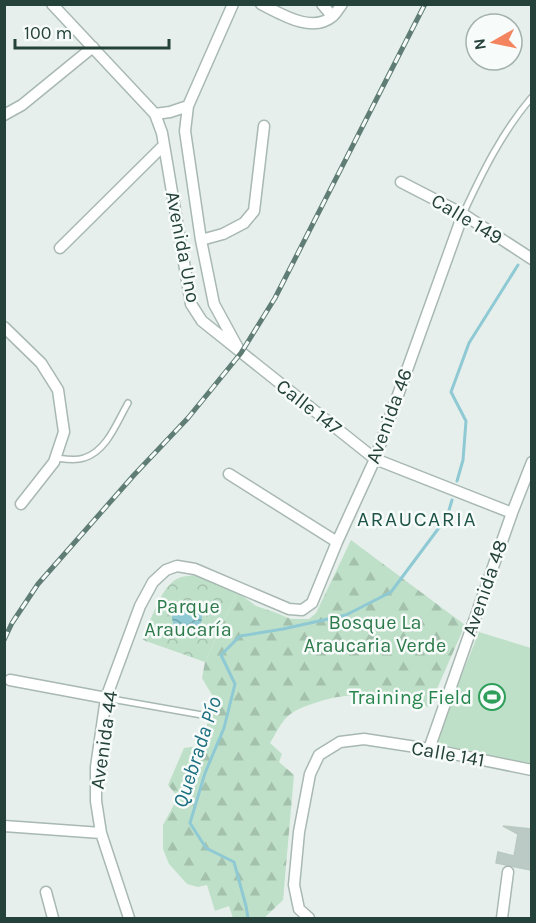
<svg xmlns="http://www.w3.org/2000/svg" width="536" height="923" viewBox="0 0 536 923" font-family="Karla,sans-serif">
	<defs>
		<pattern id="forest-firs" width="22" height="20" patternUnits="userSpaceOnUse" patternTransform="scale(1.5)"><rect width="22" height="20" fill="#bfe0c8"/><path d="M5 1l3.5 6h-7zM16 11l3.5 6h-7z" fill="#a4c1ad"/></pattern>
		<pattern id="park-crowns" width="20" height="18" patternUnits="userSpaceOnUse" patternTransform="scale(1.5)"><rect width="20" height="18" fill="#bfe0c8"/><path d="M2 6a3 3 0 1 1 6 0M12 15a3 3 0 1 1 6 0" fill="none" stroke="#a4c1ad"/></pattern>
		<pattern id="water-waves" width="16" height="10" patternUnits="userSpaceOnUse" patternTransform="scale(1.5)"><rect width="16" height="10" fill="#8ec9d4"/><path d="M0 5q4-4 8 0t8 0" fill="none" stroke="#74a5ad"/></pattern>
	</defs>
	<rect width="100%" height="100%" fill="#e6efeb"/>
	<path fill="url(#forest-firs)" d="M351,540L465,625L429,707C391,696 356,689 318,702C308,705 296,709 288,716C281,722 275,735 270,743L282,754L279,762L294,775L283,900L264,918H233L229,906L215,911L207,885L198,887L187,884L169,864L163,849V825L178,797L168,785L184,748L204,745L212,695L202,678L205,662L237,592L256,606L274,612L291,619H309L316,613Z"/>
	<path fill="url(#park-crowns)" d="M199,575L237,592L205,662L143,640C150,622 159,591 175,580C182,575 191,576 199,575Z"/>
	<path fill="#bfe0c8" d="M479,632L531,648V768L433,746Z"/>
	<path fill="url(#water-waves)" d="M172 617a15 15 0 1 1 30 0a15 15 0 1 1-30 0Z"/>
	<g fill="none" stroke-linecap="round" stroke-linejoin="round">
		<path stroke="#8ec9d4" stroke-width="3" d="M457,481L463,460L466,421L451,392L469,343L518,265
			M248,918L246,906L234,862L206,848L190,823L205,773L224,728L235,684L221,655L240,636L283,629L346,615L391,592L447,517L452,500"/>
	</g>
	<path fill="#bbcac4" stroke="#b8c9c2" stroke-width="1.5" d="M503,826L531,829V870L496,863L498,852L514,856L518,834Z"/>
	<g fill="none" stroke-linecap="round" stroke-linejoin="round">
		<defs>
			<path id="lane" d="M463,214C482,173 502,132 532,97
				M56,458C65,459 75,461 84,458C107,451 117,422 128,403
				M106,698L202,715"/>
			<path id="street" d="M52,4L155,114L162,133L191,304L202,321L375,459L512,513
				M233,4L188,106L185,131L201,240L214,304L238,348
				M261,4C281,14 312,34 333,16C336,13 339,8 342,4
				M322,4L332,16
				M155,114L170,112L188,106
				M4,115L22,105L93,47
				M401,182L463,214L532,259
				M201,240L223,234L244,223L254,211L264,126
				M60,248L164,145
				M4,327L41,363L58,390L64,432L54,462L21,504
				M229,474L337,542
				M10,680L106,698
				M429,749L512,513L532,462
				M4,826L101,833
				M46,892L53,918
				M129,918L101,833L96,801V767L106,698L140,606L153,582L166,570L177,566L195,569L289,609L302,610L312,603L337,542L375,459L463,214
				M309,918L299,909L294,885L299,832L310,774L319,755L340,742L364,739L429,749L532,770
				M502,918L508,872"/>
		</defs>
		<use href="#lane" stroke="#a8b8b2" stroke-width="8"/>
		<use href="#street" stroke="#a8b8b2" stroke-width="13"/>
		<use href="#lane" stroke="#fff" stroke-width="5"/>
		<use href="#street" stroke="#fff" stroke-width="10"/>
		<defs>
			<path id="rail" d="M4,640L12,623L38,584L134,475L188,418L241,353L275,298L425,4"/>
		</defs>
		<use href="#rail" stroke="#5f7d75" stroke-width="5"/>
		<use href="#rail" stroke="#f7fbf9" stroke-width="3" stroke-dasharray="9" stroke-linecap="butt"/>
	</g>
	<defs>
		<symbol id="stadium-ring" viewBox="-11 -11 22 22"><circle r="9.5" fill="#f7fbf9" stroke="#2e9e5b" stroke-width="1.5"/><path d="M0-5a6.5 5 0 1 0 0 10a6.5 5 0 1 0 0-10ZM-3.5-1.8h7v3.6h-7Z" fill="#2e9e5b"/></symbol>
	</defs>
	<g fill-rule="evenodd">
		<use href="#stadium-ring" x="477" y="682" width="30" height="30"/>
	</g>
	<g text-anchor="middle" dominant-baseline="central" stroke-width="5" stroke-linejoin="round" paint-order="stroke">
		<g font-size="20" fill="#24423a" stroke="#f7fbf9">
			<text transform="translate(467 219) rotate(31)">Calle 149</text>
			<text transform="translate(183 247) rotate(79)">Avenida Uno</text>
			<text transform="translate(309 407) rotate(38)">Calle 147</text>
			<text transform="translate(389 416) rotate(-70)">Avenida 46</text>
			<text transform="translate(485 588) rotate(-71)">Avenida 48</text>
			<text transform="translate(104 740) rotate(-82)">Avenida 44</text>
			<text transform="translate(448 754) rotate(10)">Calle 141</text>
		</g>
		<g font-size="20" fill="#2d7a4b" stroke="#f7fbf9">
			<text x="188" y="606">Parque<tspan x="188" dy="23">Araucaría</tspan></text>
			<text x="375" y="622">Bosque La<tspan x="375" dy="23">Araucaria Verde</tspan></text>
		</g>
		<g font-size="20" fill="#27864d" stroke="#f7fbf9" text-anchor="end">
			<text x="472" y="697">Training Field</text>
		</g>
		<g font-size="21" letter-spacing="1.5" fill="#1f5548" stroke="#f7fbf9">
			<text x="417" y="519">ARAUCARIA</text>
		</g>
		<g font-size="21" font-style="italic" fill="#1c6f80" stroke="#f7fbf9">
			<text transform="translate(197 752) rotate(-72)">Quebrada Pío</text>
		</g>
	</g>
	<rect width="536" height="923" fill="none" stroke="#24423a" stroke-width="12"/>
	<g transform="translate(494 42) rotate(261)"><circle r="28" fill="#f7fbf9" stroke="#a3b1ad" stroke-width="1.5"/>
	<path d="M0-4.5L10 22L0 15L-10 22Z" fill="#f4845f"/>
	<text y="-9" font-size="16" font-weight="bold" text-anchor="middle" fill="#24423a">N</text>
	</g>
	<path d="M15 39v9h154v-9" fill="none" stroke="#24423a" stroke-width="3"/>
	<text x="24" y="39" font-size="18" fill="#24423a" stroke="#f7fbf9" stroke-width="4.5" paint-order="stroke">100 m</text>
</svg>
